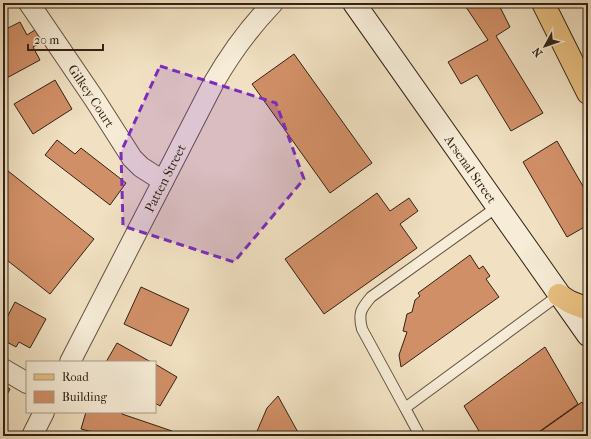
<svg xmlns="http://www.w3.org/2000/svg" width="591" height="439" viewBox="0 0 591 439" font-family="'IM FELL French Canon',serif">
	<rect width="100%" height="100%" fill="#f1e1c2"/>
	<filter id="stains"><feTurbulence type="fractalNoise" baseFrequency=".005" numOctaves="4"/><feColorMatrix values="0 0 0 0 .2 0 0 0 0 .09 0 0 0 0 .02 0 0 0 .5 -.17"/></filter>
	<radialGradient id="worn" r=".72"><stop offset=".6" stop-color="#630" stop-opacity="0"/><stop offset="1" stop-color="#630" stop-opacity=".3"/></radialGradient>
	<path fill="#d18f67" stroke="#322215" d="M460,3H498L510,27L496,36L543,113L511,131L477,75L461,84L448,62L488,40L464,4L461,6Z
		M20,22L27,35L35,30L42,42L33,47L40,60L3,80V59L7,57L3,51V26L6,29Z
		M294,54L372,163L330,193L252,84Z
		M55,80L72,109L33,134L14,104Z
		M57,140L75,154L81,148L126,183L110,205L45,155Z
		M557,141L588,195V225L567,237L523,162Z
		M3,167L94,239L50,294L3,257Z
		M377,193L390,211L409,198L418,211L400,224L417,248L324,314L285,259Z
		M470,255L479,269L483,266L490,276L486,279L499,297L401,367L399,355L407,332L403,331L407,314L412,312L415,300L420,296L418,293Z
		M141,287L189,309L171,346L124,324Z
		M15,302L46,319L30,348L19,342L16,347L3,340V325Z
		M117,343L151,362H106Z
		M545,347L578,404L533,436H482L464,406Z
		M155,364L177,377L160,406L155,403Z
		M3,385L10,389L3,402Z
		M278,396L300,436H255L267,408Z
		M582,402L588,411V436H534Z
		M3,403L7,405L3,412Z
		M86,412H122V414L172,431L170,436H100V434L81,429Z"/>
	<g fill="none" stroke-linecap="round" stroke-linejoin="round">
		<defs>
			<path id="lane" d="M405,408L362,329C358,313 361,309 371,297L497,207
				M420,436L405,408L559,295"/>
			<g id="street">
				<path id="s1" d="M29,3L95,100L132,158L141,167L163,181"/>
				<path id="s2" d="M70,362L213,84C230,54 249,28 273,3"/>
				<path d="M3,369L27,383"/>
				<path d="M32,436L44,412"/>
			</g>
			<g id="secondary">
				<path id="s3" d="M354,3L588,335"/>
			</g>
			<path id="primary" d="M543,3L588,93
				M559,295L570,302L588,309"/>
		</defs>
		<use href="#lane" stroke="#625240" stroke-width="12"/>
		<use href="#street" stroke="#625240" stroke-width="22"/>
		<use href="#secondary" stroke="#322215" stroke-width="24"/>
		<use href="#primary" stroke="#322215" stroke-width="24"/>
		<use href="#lane" stroke="#f6ecd7" stroke-width="10"/>
		<use href="#street" stroke="#f6ecd7" stroke-width="20"/>
		<use href="#secondary" stroke="#f6ecd7" stroke-width="22"/>
		<use href="#primary" stroke="#e8c081" stroke-width="22"/>
	</g>
	<path fill="#7b2cbf" fill-opacity="0.2" stroke="#7b2cbf" stroke-width="3" stroke-dasharray="8 5" stroke-linejoin="round" d="M160,66L276,103L304,179L234,262L123,226L121,152Z"/>
	<g text-anchor="middle" dominant-baseline="central" stroke-width="3" stroke-linejoin="round" paint-order="stroke">
		<g font-size="13" fill="#322215" stroke="#f6ecd7">
			<text stroke="none"><textPath href="#s1" startOffset="112">Gilkey Court</textPath></text>
			<text stroke="none"><textPath href="#s3" startOffset="203">Arsenal Street</textPath></text>
			<text stroke="none"><textPath href="#s2" startOffset="207">Patten Street</textPath></text>
		</g>
	</g>
	<rect width="591" height="439" fill="none" stroke="#f1e1c2" stroke-width="16"/>
	<rect x="4" y="4" width="583" height="431" fill="none" stroke="#322215" stroke-width="2"/>
	<rect x="8" y="8" width="575" height="423" fill="none" stroke="#322215"/>
	<rect x="26" y="361" width="130" height="52" fill="#f6ecd7" stroke="#a89b89"/>
	<rect x="34" y="374" width="20" height="6" fill="#e8c081" stroke="#a89b89"/>
	<text x="62" y="381" font-size="12" fill="#322215">Road</text>
	<rect x="34" y="391" width="20" height="12" fill="#d18f67" stroke="#a89b89"/>
	<text x="62" y="401" font-size="12" fill="#322215">Building</text>
	<g transform="translate(545 46) rotate(230)" stroke="#f6ecd7" stroke-width="3" paint-order="stroke">
	<path d="M0-3L7 15L0 10L-7 15Z" fill="#322215"/>
	<text y="-6" font-size="11" font-weight="bold" text-anchor="middle" fill="#322215">N</text>
	</g>
	<path d="M28 44v6h75v-6" fill="none" stroke="#322215" stroke-width="2"/>
	<text x="34" y="44" font-size="12" fill="#322215" stroke="#f6ecd7" stroke-width="3" paint-order="stroke">20 m</text>
	<rect width="100%" height="100%" filter="url(#stains)"/>
	<rect width="100%" height="100%" fill="url(#worn)"/>
</svg>
